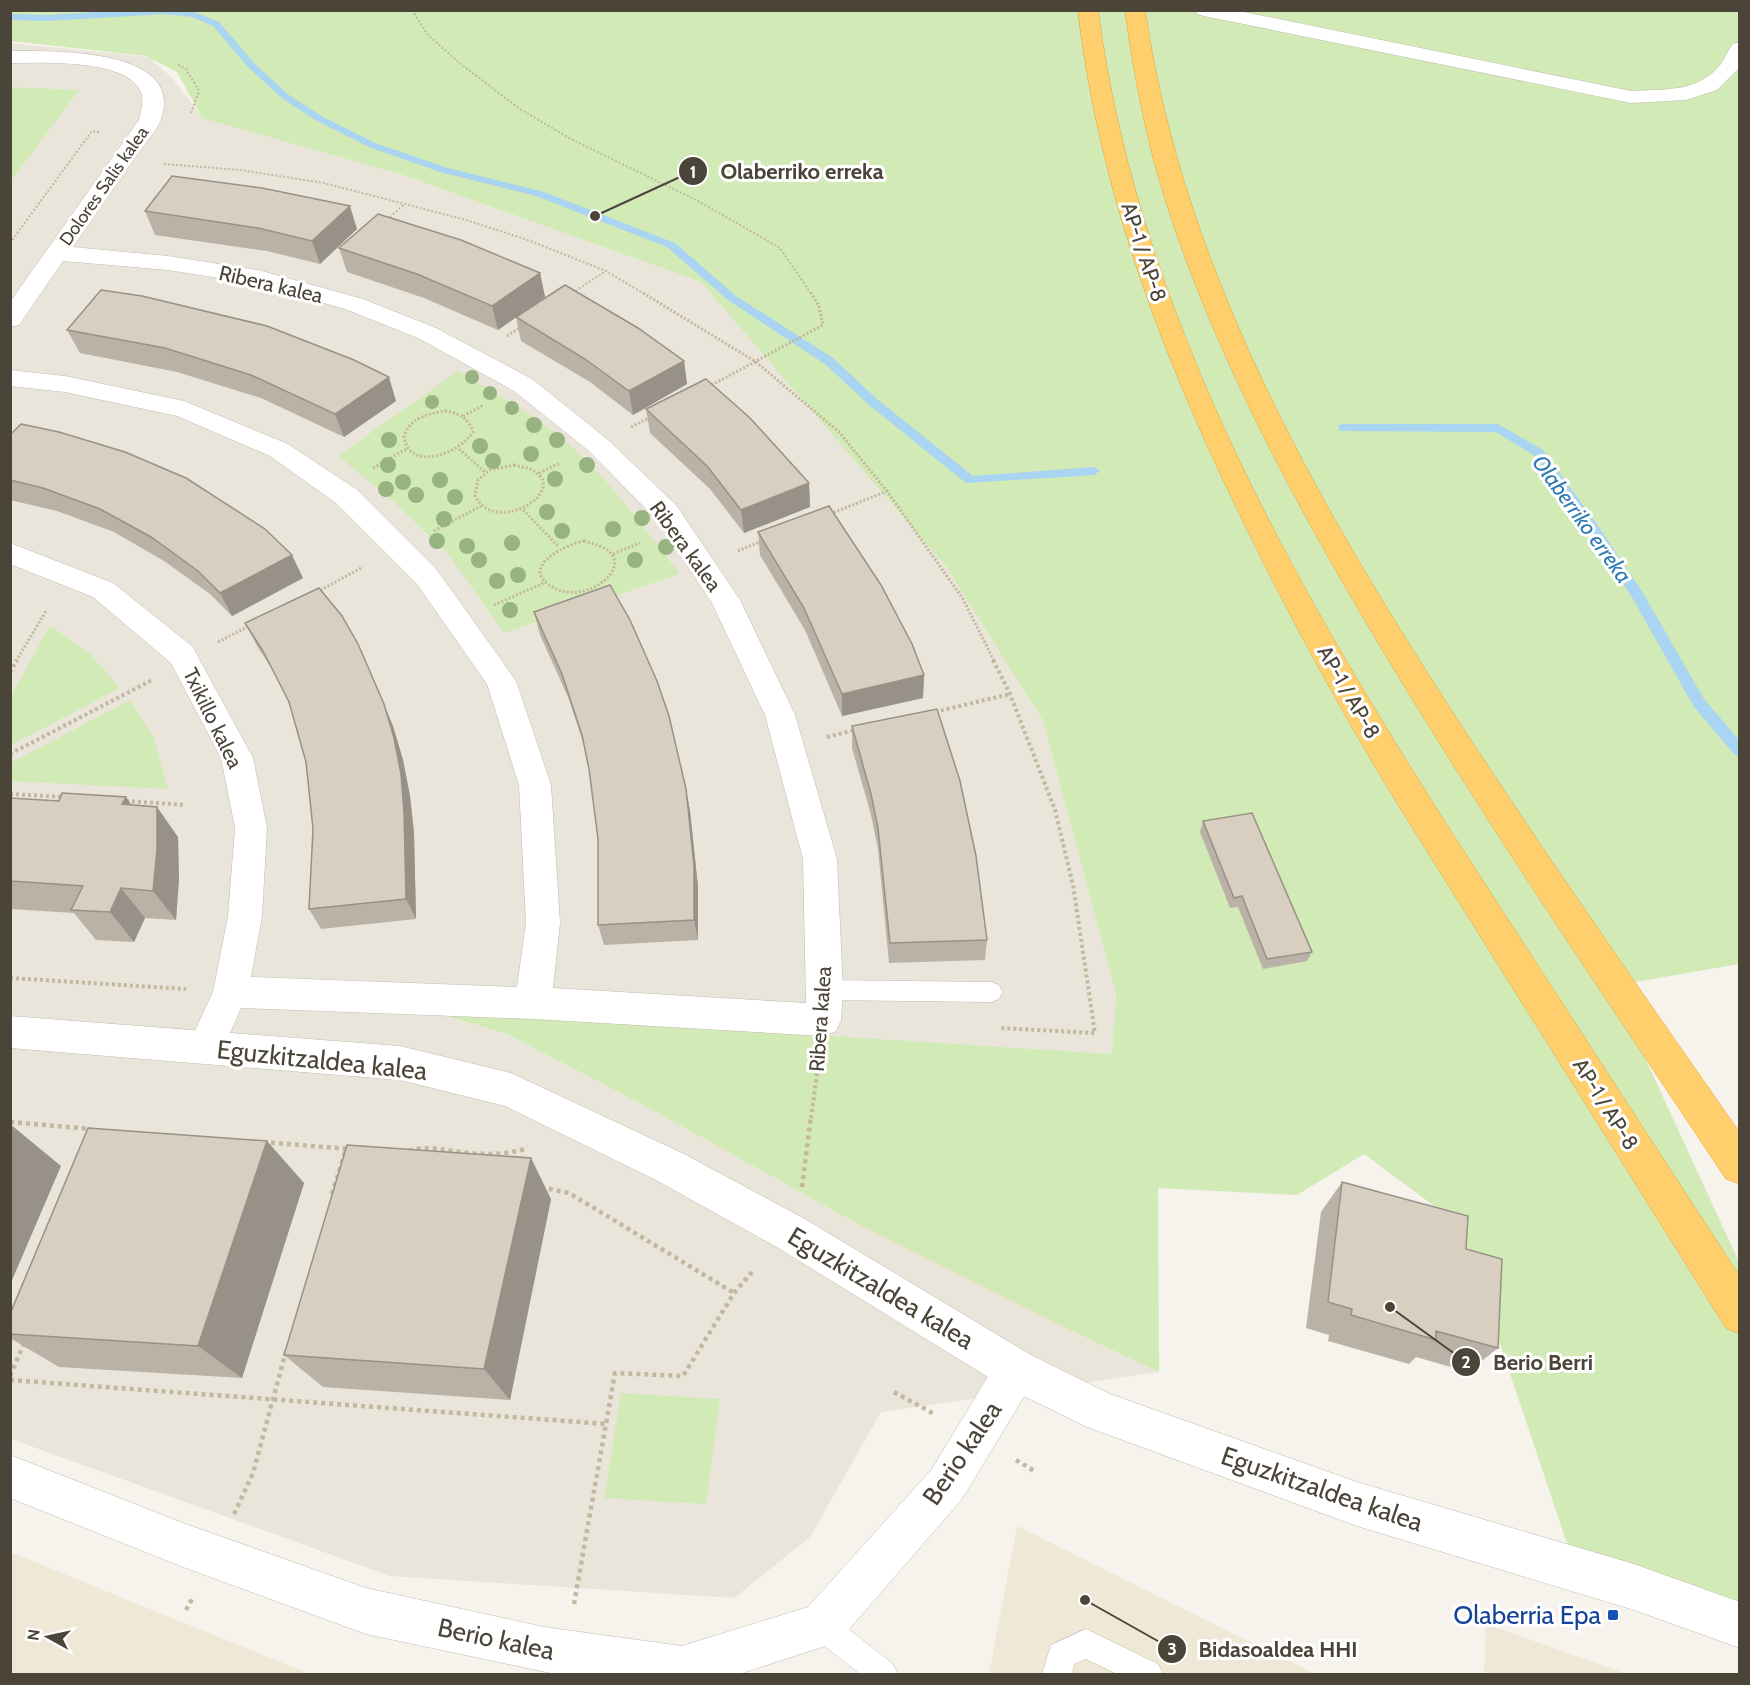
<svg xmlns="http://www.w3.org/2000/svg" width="1750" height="1685" viewBox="0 0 1750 1685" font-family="Cabin,sans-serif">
	<rect width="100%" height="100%" fill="#f6f3ec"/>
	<path fill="#eae5da" d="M10,43L149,57L173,79L203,118L403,175L701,282L947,568L1043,721L1116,994L1113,1054L430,1011L507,1034L649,1108L865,1228L1055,1323L1159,1372L881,1412L810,1537L734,1598L390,1576L11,1439Z"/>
	<path fill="#efe8d6" d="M1017,1526L1315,1674H989Z
		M10,1552L307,1673L313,1674H11Z
		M1486,1624L1627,1674H1484Z"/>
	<path fill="#d2eab5" d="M10,11H1739V964L1612,986L1739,1262V1610L1576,1570L1460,1225L1364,1154L1297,1195L1158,1188L1159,1372L1055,1323L865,1228L649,1108L507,1034L427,1010L1112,1054L1116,994L1043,721L947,568L701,282L403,175L202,118L177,72L146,56L11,41Z
		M11,87L79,90L11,181L10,87Z
		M458,371C496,394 539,417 572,447C613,484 646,531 680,574L504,633L449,555L391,499L338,456Z
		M50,625L91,655L120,688L11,745V696Z
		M130,700L154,738L168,789L11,781V763Z
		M621,1393L720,1399L706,1504L604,1498Z"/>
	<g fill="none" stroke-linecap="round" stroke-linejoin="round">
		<path fill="#a9d4f2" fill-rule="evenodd" d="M129,10H181L197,13L219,22L254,63L289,95L323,117L375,143L448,168L544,192L675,243L736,296L833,358L877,399L973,476L1094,467L1100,471L1094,475L966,483L869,405L825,364L728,300L667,247L536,196L440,172L369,147L317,121L283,99L248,67L213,26L192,17L166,14L48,21L10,20V14L48,15Z
			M1343,424H1498L1543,450L1596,523L1643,593L1704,699L1740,741V756L1735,755L1694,707L1633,599L1588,529L1535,456L1496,432L1339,431V425Z"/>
		<defs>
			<path id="service" d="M825,980L991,982L999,985L1002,992L999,999L991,1002L825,1000L817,997L814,990L817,983Z
				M822,1611L832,1616L893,1664L898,1674H860L812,1636L807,1626L812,1616Z
				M1086,1629L1158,1664L1163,1674H1117L1086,1659L1074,1664L1072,1674H1042L1051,1645Z"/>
			<path id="minor" d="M1195,10H1234L1631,91C1664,89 1698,93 1721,64C1725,58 1728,50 1733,44L1740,42V67L1717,90L1686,100L1631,103L1204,16L1197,14Z
				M10,51C50,51 186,47 161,119C157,131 145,143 138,153C116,185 94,216 73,247L168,256L258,270L363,299L436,328L532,379L607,439L676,505L740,600L795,715L837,859L843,990L841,1020L836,1031L823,1036L533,1019L241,1008L218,1060L205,1064L192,1060L187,1048L213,992L228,916L235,828L221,758L171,663L93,597L10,564V543L113,583L193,647L197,655L253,758L267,828L262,916L251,977L517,987L526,923L519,785L487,684L417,584L336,503L270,456L177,416L65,392L10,386V370L65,376L184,401L288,444L356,489L437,570L516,681L551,785L560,923L553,988L806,1003L803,859L765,715L712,603L656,519L589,451L514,391L418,338L345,309L256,284L168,270L63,261L19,325L10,327V302L139,120C141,112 144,100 141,92C127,58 41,63 10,63Z
				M1016,1349L1031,1355L1037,1370L1031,1385L962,1499L838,1642L739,1674H555L366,1634L183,1567L10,1498V1455L183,1523L366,1588L544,1627L682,1646L808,1607L932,1469L1001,1355Z"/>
			<path id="tertiary" d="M10,1016L400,1046L511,1073L684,1154L803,1218L1031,1355L1110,1394L1357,1482L1634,1564L1740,1602V1648L1634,1610L1357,1526L1087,1427L1001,1385L775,1246L656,1180L505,1106L400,1080L10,1048Z"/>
			<path id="motorway" d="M1078,10H1098C1141,342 1326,640 1505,915C1583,1035 1661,1156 1740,1277V1334L1726,1328L1397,803C1346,719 1298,633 1255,545C1170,376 1100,200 1078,10Z
				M1125,10H1145C1184,279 1327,521 1474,745C1560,876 1650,1004 1740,1133V1184L1726,1179C1622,1022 1515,866 1416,705C1314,539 1206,349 1154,161C1141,111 1132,61 1125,10Z"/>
		</defs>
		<use href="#service" stroke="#c2bbae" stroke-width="1"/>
		<use href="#minor" stroke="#c2bbae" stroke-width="1"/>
		<use href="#tertiary" stroke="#c2bbae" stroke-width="1"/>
		<use href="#motorway" stroke="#e0a43c" stroke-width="1"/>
		<path stroke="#c4b79f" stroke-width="2" stroke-dasharray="2 2" stroke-linecap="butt" d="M412,10L427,34L457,61L520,109L569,138L698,201L780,248L812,295
			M178,65L186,69L199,91L191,113
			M164,164L240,170L324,183L466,220L525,239L606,271L646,295
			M387,220L403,205
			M10,243L92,131L99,132
			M572,293L606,271"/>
		<path stroke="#c4b79f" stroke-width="3" stroke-dasharray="2 2" stroke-linecap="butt" d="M643,293L756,362L839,432L887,491L963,599L994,661
			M507,336L521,327
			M708,387L823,325L819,306L811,293
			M445,411C459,413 468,418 473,432C460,453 410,473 404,437C409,418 427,414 445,411Z
			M463,416L484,405
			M631,427L651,417
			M459,449L485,472
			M514,465C520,467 527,467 532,470C572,490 494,538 475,495L478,480L490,470Z
			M373,468L408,448
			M539,473L560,463
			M523,510L559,547
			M830,514L887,491
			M434,531L481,506
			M584,541C590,543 596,544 602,547C639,564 587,606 554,588C517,568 564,545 584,541Z
			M738,551L762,541
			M613,554L640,543
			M317,592L363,567
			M494,605L546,582
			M218,642L251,625
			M16,661L46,611"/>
		<path stroke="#c4b79f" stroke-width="4" stroke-dasharray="3 3" stroke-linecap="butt" d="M993,660L1010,694L1055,810L1073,885L1095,1033L1000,1028
			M10,672L17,660
			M935,712L1010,694
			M827,737L855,730
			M10,754L152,680
			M10,794L65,797
			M126,801L185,805
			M10,978L186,989
			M811,1118L819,1060"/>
		<path stroke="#c4b79f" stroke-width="4.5" stroke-dasharray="4 4" stroke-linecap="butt" d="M10,1122L91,1129
			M263,1142L349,1149
			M409,1151C426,1145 443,1150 461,1152C484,1155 506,1155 528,1148
			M541,1187L569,1193L734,1293
			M802,1187L811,1116
			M332,1194L346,1149
			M10,1376L25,1341
			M10,1380L606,1424
			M894,1392L936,1415
			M1016,1460L1036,1472
			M234,1514L253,1473L286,1351
			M574,1604L615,1373L683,1376L734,1293L752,1272
			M186,1610L192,1599"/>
		<use href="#service" fill="#fff" fill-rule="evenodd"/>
		<use href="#minor" fill="#fff" fill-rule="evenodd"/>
		<use href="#tertiary" fill="#fff" fill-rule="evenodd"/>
		<use href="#motorway" fill="#ffcf6e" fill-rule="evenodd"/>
	</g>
	<g fill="#97b381">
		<circle cx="472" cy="377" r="7"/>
		<circle cx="490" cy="393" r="7"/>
		<circle cx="432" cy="402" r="7"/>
		<circle cx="512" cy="408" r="7"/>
		<circle cx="534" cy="425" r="8"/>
		<circle cx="389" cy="440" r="8"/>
		<circle cx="557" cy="440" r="8"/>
		<circle cx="480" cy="446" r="8"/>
		<circle cx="531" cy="454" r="8"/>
		<circle cx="493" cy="461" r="8"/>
		<circle cx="388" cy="465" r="8"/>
		<circle cx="587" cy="465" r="8"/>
		<circle cx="555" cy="479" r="8"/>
		<circle cx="440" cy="480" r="8"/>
		<circle cx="403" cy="482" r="8"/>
		<circle cx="386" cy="489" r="8"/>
		<circle cx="416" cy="495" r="8"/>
		<circle cx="455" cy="497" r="8"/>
		<circle cx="547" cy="512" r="8"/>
		<circle cx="642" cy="518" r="8"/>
		<circle cx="444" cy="519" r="8"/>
		<circle cx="613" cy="529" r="8"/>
		<circle cx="562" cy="531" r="8"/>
		<circle cx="437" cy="541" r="8"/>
		<circle cx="512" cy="543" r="8"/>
		<circle cx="467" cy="546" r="8"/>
		<circle cx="666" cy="547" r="8"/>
		<circle cx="479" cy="560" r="8"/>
		<circle cx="635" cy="560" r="8"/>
		<circle cx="518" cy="575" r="8"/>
		<circle cx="497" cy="581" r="8"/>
		<circle cx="510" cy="610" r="8"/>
	</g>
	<path fill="#bab2a6" d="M145,211L357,229L320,264L267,251L155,235Z
		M339,248L540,273L545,297L498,330L424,298L347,272Z
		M101,290L396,401L344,437L261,398L177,372L80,353L67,330Z
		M516,317L684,361L687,384L633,415L590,382L521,341Z
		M646,409L809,483L810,507L744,533L710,489L650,433Z
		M10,435L303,578L232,616L210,594L164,561L114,532L57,511L10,500Z
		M758,532L924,675L923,698L842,716L805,630L760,555Z
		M534,612L686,789L690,811L698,887V940L604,945L598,925V839L589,769L585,748L568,697L540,635Z
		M245,623L393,726L403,760L410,796L414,833L416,919L321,929L309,909L313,829L306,762L289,702L274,672L257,646Z
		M852,726L987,940L985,960L889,963L878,849L871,815L852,748Z
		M10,797L11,798L132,805L178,837L179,879L176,920L145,918L134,942L96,940L74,913L10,909Z
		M1203,821L1312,952L1307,961L1263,969L1238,907L1230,908L1200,832Z
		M1342,1182L1466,1249L1498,1348L1468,1372L1416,1357L1409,1364L1328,1341L1329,1335L1306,1328L1321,1212Z
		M304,1183L242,1378L59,1367L10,1338V1314Z
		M551,1199L510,1400L323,1387L284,1355Z"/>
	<path fill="#979187" d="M350,206L357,229L320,264L312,241Z
		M540,273L545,297L498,330L492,306Z
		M684,361L687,384L633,415L629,391Z
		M389,377L396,401L344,437L335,414Z
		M809,483L810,507L744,533L741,510Z
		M292,555L303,578L232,616L220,593Z
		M924,675L923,698L842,716V694Z
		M384,704L393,726L403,760L410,796L414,833L416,919L406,899Z
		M686,789L690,811L698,887V940L694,920Z
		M126,797L148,828L122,804Z
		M157,807L178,837L179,879L176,920L153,891Z
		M121,888L145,918L134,942L110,912Z
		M10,1124L61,1166L10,1285Z
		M267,1141L304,1183L242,1378L198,1346Z
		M531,1158L551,1199L510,1400L484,1369Z"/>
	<path fill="#d8cfc1" stroke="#979187" stroke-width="1.5" d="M172,176L262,188L350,206L312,241L258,228L145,211Z
		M378,214L461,240L540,273L492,306L417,274L339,248Z
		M565,285L638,328L684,361L629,391L585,359L516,317Z
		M101,290L142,296L267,326L354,360L389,377L335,414L251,375L165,348L67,330Z
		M706,379L750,418L809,483L741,510L707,466L646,409Z
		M21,424L59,432L125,452L186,478L265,529L292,555L220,593L198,571L151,537L100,509L43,488L10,480V435Z
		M829,506L881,585L912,644L924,675L842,694L804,608L758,532Z
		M610,585L630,620L657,681L669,716L686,789L694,866V920L598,925V839L589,769L582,735L562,674L534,612Z
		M319,588L342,616L358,644L384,704L394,738L401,774L404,812L406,899L309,909L313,829L306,762L289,702L263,651L245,623Z
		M937,709L960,781L976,856L987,940L890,943L878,828L871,794L852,726Z
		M62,793L126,797L122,804L157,807V849L153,891L121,888L110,912L71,910L83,886L10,881V798L59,801Z
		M1252,813L1312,952L1267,959L1242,896L1234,898L1203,821Z
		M88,1128L267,1141L198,1346L10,1334V1314Z
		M347,1145L531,1158L484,1369L284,1355Z
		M1342,1182L1468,1216L1466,1249L1502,1259L1498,1348L1436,1331V1340L1351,1315L1352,1309L1328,1302Z"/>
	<rect fill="#1a4fb4" stroke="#fff" stroke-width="2" x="1607" y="1609" width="12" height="12" rx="3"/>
	<g text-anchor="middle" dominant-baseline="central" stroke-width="6" stroke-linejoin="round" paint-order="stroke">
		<g font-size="18" fill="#4b4439" stroke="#fff">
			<text transform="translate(104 186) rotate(-55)">Dolores Salis kalea</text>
		</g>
		<g font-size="21" fill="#4b4439" stroke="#fff">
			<text transform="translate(1144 252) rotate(72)">AP-1 / AP-8</text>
			<text transform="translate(271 284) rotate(13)">Ribera kalea</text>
			<text transform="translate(686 546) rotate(54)">Ribera kalea</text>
			<text transform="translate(1349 692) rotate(60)">AP-1 / AP-8</text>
			<text transform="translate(213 718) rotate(64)">Txikillo kalea</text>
			<text transform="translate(820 1019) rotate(-86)">Ribera kalea</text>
			<text transform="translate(1606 1104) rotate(58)">AP-1 / AP-8</text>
		</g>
		<g font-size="22" font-style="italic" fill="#2e7ab2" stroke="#fff">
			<text transform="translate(1582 519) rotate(54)">Olaberriko erreka</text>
		</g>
		<g font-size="26" fill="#4b4439" stroke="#fff">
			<text transform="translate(322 1060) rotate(6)">Eguzkitzaldea kalea</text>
			<text transform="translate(881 1288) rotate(31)">Eguzkitzaldea kalea</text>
			<text transform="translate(962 1453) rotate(-56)">Berio kalea</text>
			<text transform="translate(1322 1489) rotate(19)">Eguzkitzaldea kalea</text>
			<text transform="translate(496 1639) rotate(12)">Berio kalea</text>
		</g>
		<g font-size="26" fill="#164399" stroke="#fff" text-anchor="end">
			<text x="1601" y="1615">Olaberria Epa</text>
		</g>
	</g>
	<path fill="none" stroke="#4b4439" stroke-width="2" d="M595 216L693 171M1390 1307L1466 1362M1085 1600L1172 1649"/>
	<g fill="#4b4439" stroke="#fff" stroke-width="2">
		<circle cx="595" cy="216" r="6"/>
		<circle cx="1390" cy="1307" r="6"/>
		<circle cx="1085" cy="1600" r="6"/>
		<circle cx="693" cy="171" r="15"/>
		<circle cx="1466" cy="1362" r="15"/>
		<circle cx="1172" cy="1649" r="15"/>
	</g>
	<g font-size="18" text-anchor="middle" font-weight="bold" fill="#fff">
		<text x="693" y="178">1</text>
		<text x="1466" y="1368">2</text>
		<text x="1172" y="1655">3</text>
	</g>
	<g font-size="22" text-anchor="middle" font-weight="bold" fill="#4b4439" stroke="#fff" stroke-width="6" stroke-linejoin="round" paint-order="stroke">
		<text x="802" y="179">Olaberriko erreka</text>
		<text x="1543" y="1370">Berio Berri</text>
		<text x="1278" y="1657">Bidasoaldea HHI</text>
	</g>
	<rect width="1750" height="1685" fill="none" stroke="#4b4439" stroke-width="24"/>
	<g transform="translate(48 1637) rotate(278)" stroke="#ffffff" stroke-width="4.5" paint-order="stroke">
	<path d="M0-4.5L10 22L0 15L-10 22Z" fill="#4b4439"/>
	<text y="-9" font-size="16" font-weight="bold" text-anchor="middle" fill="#4b4439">N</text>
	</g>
</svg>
